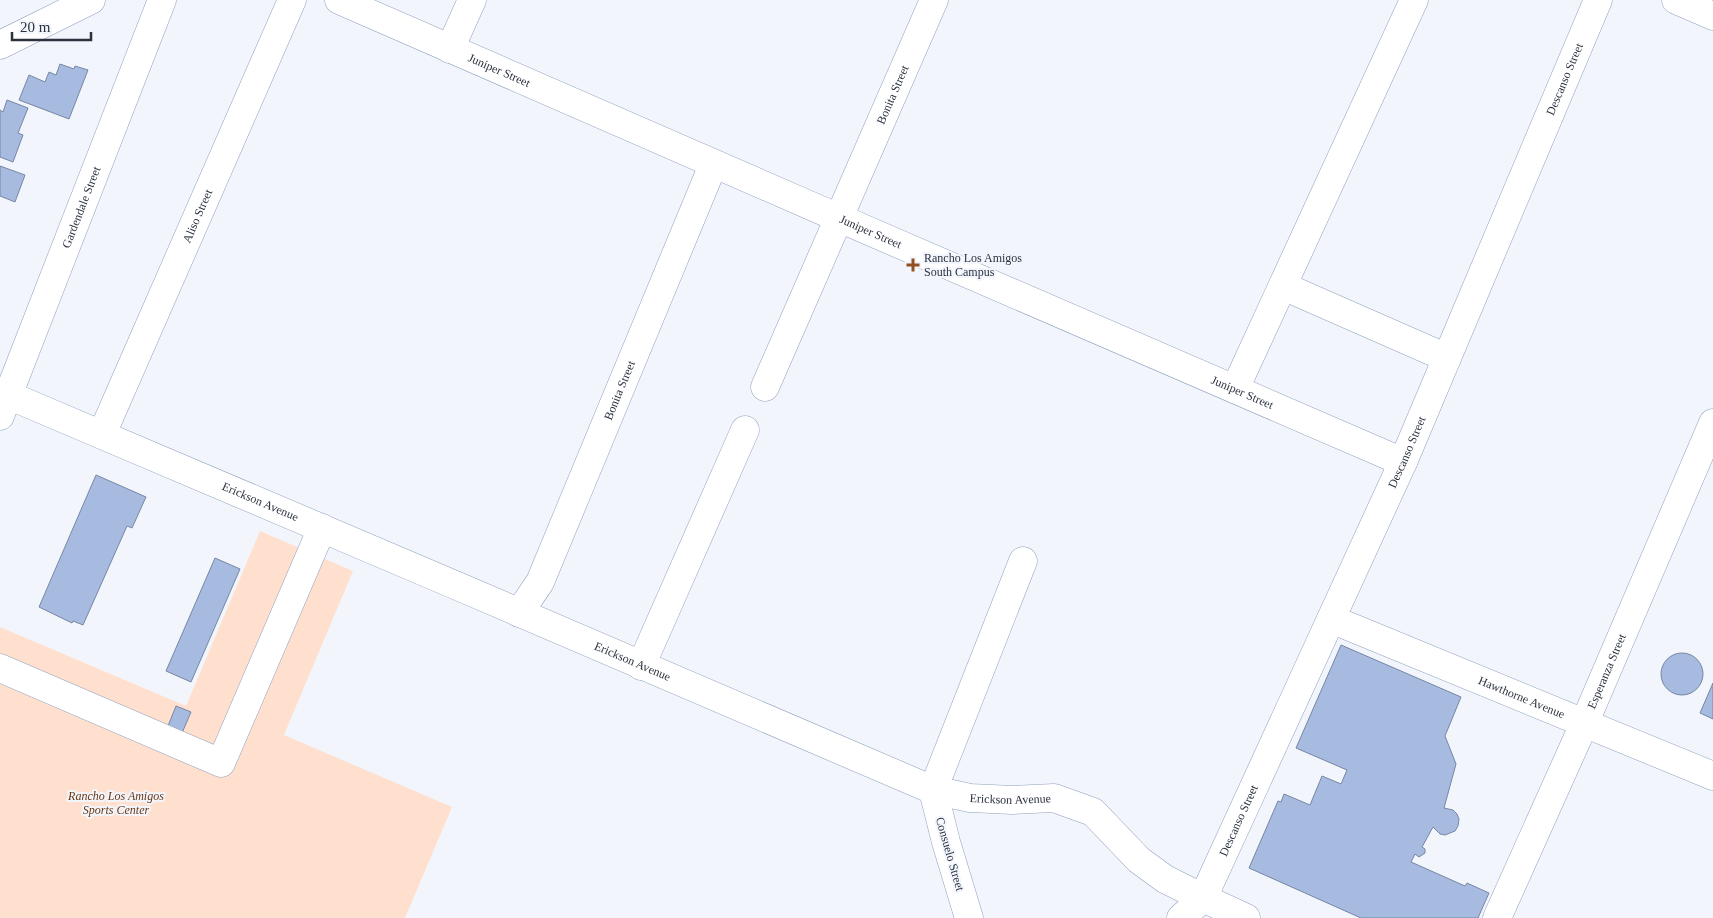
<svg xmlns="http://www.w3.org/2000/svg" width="1713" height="918" viewBox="0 0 1713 918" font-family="'Times New Roman',serif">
	<rect width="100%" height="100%" fill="#f2f6fc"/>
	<path fill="#ffe0ce" d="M260,531L353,571L284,735L452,807L405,918H0V627L186,706Z"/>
	<path fill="#a7bbe0" stroke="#7686a4" d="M60,64L74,69L75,66L88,70L69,119L19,100L29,75L45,82L49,72L56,75Z
		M7,100L28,108L18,133L23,135L13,162L0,157V110L3,112Z
		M0,166L25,175L15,202L0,196Z
		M96,475L146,497L132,528L127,526L83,625L73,621L72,623L39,607Z
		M215,558L240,569L191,682L166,671Z
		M1341,645L1461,697L1445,736L1456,764L1444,808L1453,810L1457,814L1459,819L1458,826L1455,831L1445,835L1440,834L1433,827L1422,847L1425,849V853L1419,857L1415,854L1411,862L1465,886L1467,883L1489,893L1478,918H1361L1249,868L1278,801L1281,802L1284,794L1310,805L1322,776L1341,784L1347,770L1296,748Z
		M1661 674a21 21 0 1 1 42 0a21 21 0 1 1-42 0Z
		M1713,683V719L1700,713Z
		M176,706L191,712L182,733L168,726Z"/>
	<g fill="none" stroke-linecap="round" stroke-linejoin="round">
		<defs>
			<g id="minor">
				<path id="s1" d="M339,0C693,156 1048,308 1403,462"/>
				<path d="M1676,0L1713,16"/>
				<path d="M0,45L91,0"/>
				<path d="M450,49L472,0"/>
				<path d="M1283,286L1447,358"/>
				<path id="s2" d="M765,387L934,0"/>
				<path d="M1235,389L1414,0"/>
				<path id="s3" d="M8,395C317,524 625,659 933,790L970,798L1013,800L1054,798L1093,812L1139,860L1165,879L1203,898L1246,918"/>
				<path id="s4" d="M0,416L162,0"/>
				<path id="s5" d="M102,434L292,0"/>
				<path id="s6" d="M519,613L540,582L713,165"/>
				<path id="s7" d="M1331,619L1713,776"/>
				<path d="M641,666L745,430"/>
				<path d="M0,668L221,763L322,528"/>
				<path d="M969,918L946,842L933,790L1023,561"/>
				<path id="s8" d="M1181,918L1203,898L1403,462L1598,0"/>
				<path id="s9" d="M1497,918L1584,724L1713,423"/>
			</g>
		</defs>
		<use href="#minor" stroke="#90a0bf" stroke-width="29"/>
		<use href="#minor" stroke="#fff" stroke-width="28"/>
	</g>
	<path fill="#924f21" stroke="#f2f6fc" stroke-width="2" d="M910.5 257.5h5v5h5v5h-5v5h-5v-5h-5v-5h5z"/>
	<g text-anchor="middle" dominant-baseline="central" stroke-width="4" stroke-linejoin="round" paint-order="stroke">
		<g font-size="12" fill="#2b323e" stroke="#f2f6fc">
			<text stroke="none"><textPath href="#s1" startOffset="175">Juniper Street</textPath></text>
			<text stroke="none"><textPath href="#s8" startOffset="925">Descanso Street</textPath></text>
			<text stroke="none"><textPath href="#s2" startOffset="319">Bonita Street</textPath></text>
			<text stroke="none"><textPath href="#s4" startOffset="224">Gardendale Street</textPath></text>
			<text stroke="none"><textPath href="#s5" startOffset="238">Aliso Street</textPath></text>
			<text stroke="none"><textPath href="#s1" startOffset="580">Juniper Street</textPath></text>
			<text stroke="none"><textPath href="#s6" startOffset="245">Bonita Street</textPath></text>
			<text stroke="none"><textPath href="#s1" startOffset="985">Juniper Street</textPath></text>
			<text stroke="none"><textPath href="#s8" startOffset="520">Descanso Street</textPath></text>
			<text stroke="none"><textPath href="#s3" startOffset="274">Erickson Avenue</textPath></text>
			<text stroke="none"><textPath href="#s3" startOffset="679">Erickson Avenue</textPath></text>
			<text stroke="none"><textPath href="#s9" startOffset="270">Esperanza Street</textPath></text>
			<text stroke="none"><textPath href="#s7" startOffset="206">Hawthorne Avenue</textPath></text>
			<text stroke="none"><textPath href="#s3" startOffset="1084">Erickson Avenue</textPath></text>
			<text stroke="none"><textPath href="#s8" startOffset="115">Descanso Street</textPath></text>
			<text transform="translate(950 854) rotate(74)">Consuelo Street</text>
		</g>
		<g font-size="12" fill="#2b323e" stroke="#f2f6fc" text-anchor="start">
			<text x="924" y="258">Rancho Los Amigos<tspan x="924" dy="14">South Campus</tspan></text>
		</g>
		<g font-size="12" font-style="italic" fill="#6a3713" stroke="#f2f6fc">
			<text x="116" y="796">Rancho Los Amigos<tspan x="116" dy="14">Sports Center</tspan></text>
		</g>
	</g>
	<path d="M12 32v8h79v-8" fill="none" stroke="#2b323e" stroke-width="2.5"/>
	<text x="20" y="32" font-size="15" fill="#2b323e" stroke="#f2f6fc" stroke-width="4" paint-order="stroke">20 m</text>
</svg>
